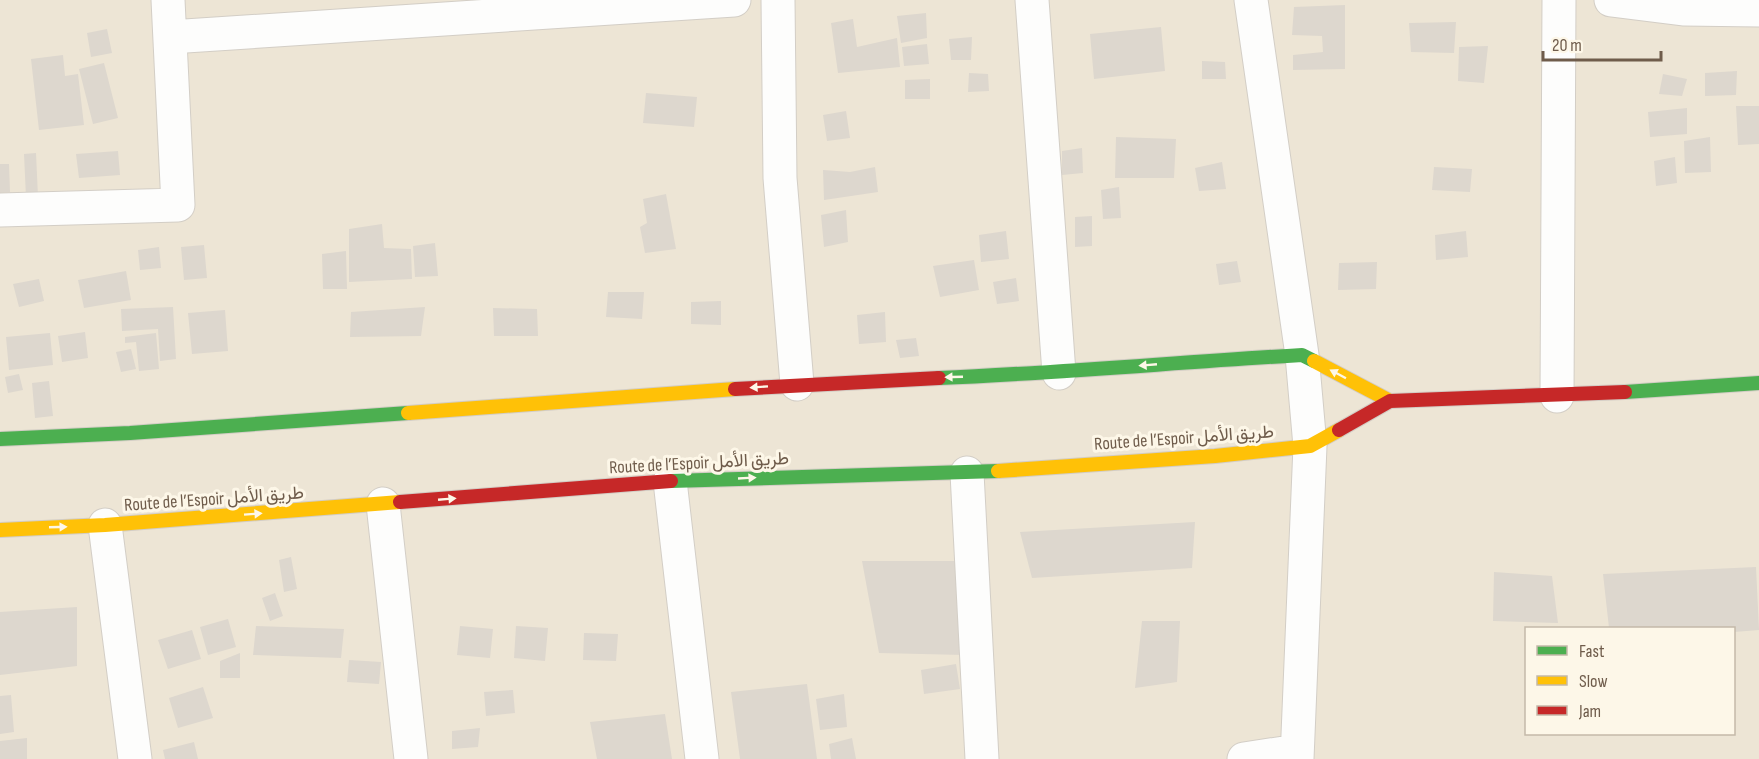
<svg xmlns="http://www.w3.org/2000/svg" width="1759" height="759" viewBox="0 0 1759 759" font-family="'Sofia Sans Condensed',Vazirmatn,sans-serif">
	<rect width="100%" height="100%" fill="#f4f1e8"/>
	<path fill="#ede5d5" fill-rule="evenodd" d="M0,0H1759V759H0ZM1526,628H1734V734H1526Z"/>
	<path fill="#ddd7ce" d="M1345,5V69L1293,70V55L1323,52L1322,36L1292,35L1294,7Z
		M926,13L927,38L901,43L897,16Z
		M853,19L857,47L897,38L900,67L838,73L831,23Z
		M1456,22L1454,53L1411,52L1409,23Z
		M1161,27L1165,71L1094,79L1090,34Z
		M107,29L112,53L91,57L87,33Z
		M972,37L971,60H951L949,39Z
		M927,44L929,64L904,66L902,47Z
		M1488,46L1484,83L1458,81L1459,47Z
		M63,55L65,76L78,74L84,125L39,130L31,59Z
		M1202,61L1225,62L1226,79H1202Z
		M104,63L118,118L93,124L79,69Z
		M1737,71L1736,95L1705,96V73Z
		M969,73L988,74L989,91L968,92Z
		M1663,74L1687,79L1682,96L1659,94Z
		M930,79V99H905V80Z
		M646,93L697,97L694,127L643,123Z
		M1736,106H1759V144L1738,145Z
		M1687,108V134L1650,137L1648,112Z
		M846,111L850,138L827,141L823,115Z
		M1116,137L1176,139L1174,178H1115Z
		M1710,137L1711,172L1685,173L1684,141Z
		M1082,148L1083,173L1062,175V151Z
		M118,151L120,175L79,178L76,154Z
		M36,153L38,197H26L24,154Z
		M1675,157L1677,183L1656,186L1654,161Z
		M1222,162L1226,189L1199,191L1195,168Z
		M0,164H9L10,192L0,193Z
		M875,167L878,192L824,200L823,170L850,172Z
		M1434,167L1472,169L1470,192L1432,190Z
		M1119,187L1121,218L1103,219L1101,190Z
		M666,194L676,249L645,253L640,227L647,223L643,199Z
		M846,210L848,242L824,247L821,215Z
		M1092,216V246L1075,247V217Z
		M382,224L384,248L411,249L412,279L349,282V229Z
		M1006,231L1009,259L981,262L979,235Z
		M1466,231L1468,257L1436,260L1435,235Z
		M435,243L438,276L415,277L413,246Z
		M204,245L207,278L184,280L181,247Z
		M159,247L161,268L140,270L138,250Z
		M346,251L347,289H323L322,254Z
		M974,260L979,290L940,297L933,266Z
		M1237,261L1241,282L1219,285L1216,264Z
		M1377,262L1376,289L1338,290L1339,263Z
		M126,271L131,300L84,308L78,280Z
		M1016,278L1019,301L997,304L993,282Z
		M39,279L44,301L19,307L13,284Z
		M608,292H644L642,319L606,317Z
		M721,301V325L691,324V302Z
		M173,307L176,359L160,361L158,329L122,331L121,309Z
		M425,307L421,336L350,337L351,312Z
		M493,308L537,309L538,336H494Z
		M225,310L228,351L192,354L188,313Z
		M885,312L886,342L859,344L857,315Z
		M85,332L88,358L62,362L58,336Z
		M50,333L53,365L9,370L6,337Z
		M156,333L159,369L139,371L136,342L125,343V337Z
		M916,338L919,356L900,358L896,340Z
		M131,349L136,369L121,372L116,352Z
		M19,374L23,390L8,393L5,377Z
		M49,381L53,416L35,418L32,383Z
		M1195,522L1192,568L1032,578L1020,532Z
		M291,557L297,589L284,592L279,560Z
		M862,561H957L964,655L879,653Z
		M1756,567L1759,630L1734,632V628H1609L1603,574Z
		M1494,572L1552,576L1558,623L1493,621Z
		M275,593L283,616L270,621L262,598Z
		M77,607V666L0,675V612Z
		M228,619L236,647L208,655L200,627Z
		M1142,621H1180L1177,682L1135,688Z
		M256,626L344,629L341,658L253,655Z
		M460,626L493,629L490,658L457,655Z
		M516,626L548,628L545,661L514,658Z
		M192,630L201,659L168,669L158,640Z
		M584,633L618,634L616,661L583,660Z
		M240,653V678H220V661Z
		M349,660L381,662L379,684L347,682Z
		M956,664L960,689L924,694L921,670Z
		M807,684L817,759H740L731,692Z
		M203,687L213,718L178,728L169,698Z
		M513,690L515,713L486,716L484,692Z
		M844,694L847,727L820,730L816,699Z
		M11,695L14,732L0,734V696Z
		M665,714L672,759H597L590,722Z
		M480,728L478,747L452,749V731Z
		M27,738V759H0V741Z
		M852,738L856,759H831L829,744Z
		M194,742L198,759H165L163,750Z"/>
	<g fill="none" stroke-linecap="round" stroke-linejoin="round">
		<defs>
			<path id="street" d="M778,0L780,178L797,384
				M1032,0L1059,373
				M1251,0L1302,355L1310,446L1297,759
				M1611,0L1683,9L1759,10
				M170,37L734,0
				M0,210L178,205L168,0
				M1557,396L1559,0
				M967,473L982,759
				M670,481L702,759
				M383,504L411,759
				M105,525L135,759
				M1244,759L1297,751"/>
			<path id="fast" d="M939,378C1060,373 1181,362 1302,355L1314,361
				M1625,392L1759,383
				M0,439L130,433L408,413
				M671,481L998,471"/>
			<path id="slow" d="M1314,361L1390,401
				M408,413L735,389
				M998,471L1215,456L1310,446L1339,430
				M0,530L105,525L400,502"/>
			<path id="jam" d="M735,389L939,378
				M1339,430L1390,401L1625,392
				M400,502L671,481"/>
		</defs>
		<use href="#street" stroke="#d3cec6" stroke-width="35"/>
		<use href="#fast" stroke="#d3cdc5" stroke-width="16"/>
		<use href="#slow" stroke="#d3cdc5" stroke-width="16"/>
		<use href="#jam" stroke="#d3cdc5" stroke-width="16"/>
		<use href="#street" stroke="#fdfdfc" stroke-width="33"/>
		<use href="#fast" stroke="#4caf50" stroke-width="14"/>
		<use href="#slow" stroke="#ffc107" stroke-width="14"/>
		<use href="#jam" stroke="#c62828" stroke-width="14"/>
	</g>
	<defs><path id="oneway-solid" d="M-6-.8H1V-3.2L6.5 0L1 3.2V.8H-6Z" transform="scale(1.5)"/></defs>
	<g fill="#fdf7e8">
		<use href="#oneway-solid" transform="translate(1148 365) rotate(175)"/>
		<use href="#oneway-solid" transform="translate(1338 374) rotate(-152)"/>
		<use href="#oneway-solid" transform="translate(954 377) rotate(178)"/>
		<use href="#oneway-solid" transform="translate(759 387) rotate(176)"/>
		<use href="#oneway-solid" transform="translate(747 478) rotate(-3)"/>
		<use href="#oneway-solid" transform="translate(447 499) rotate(-5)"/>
		<use href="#oneway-solid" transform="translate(253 514) rotate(-4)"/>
		<use href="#oneway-solid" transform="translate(58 527) rotate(-2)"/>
	</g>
	<g text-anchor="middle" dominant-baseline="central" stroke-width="6" stroke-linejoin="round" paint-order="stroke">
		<g font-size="18" fill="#6f5c4b" stroke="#fdf7e8">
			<text transform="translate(1184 438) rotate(-4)">Route de l’Espoir طريق الأمل</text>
			<text transform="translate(699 463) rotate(-3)">Route de l’Espoir طريق الأمل</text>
			<text transform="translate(214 499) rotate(-4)">Route de l’Espoir طريق الأمل</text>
		</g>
	</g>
	<rect x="1525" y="627" width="210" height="108" fill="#fdf7e8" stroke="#c4b9a9" stroke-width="1.5"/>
	<rect x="1537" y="646" width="30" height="9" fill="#4caf50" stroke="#c4b9a9" stroke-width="1.5"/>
	<text x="1579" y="657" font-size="18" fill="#6f5c4b">Fast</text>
	<rect x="1537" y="676" width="30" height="9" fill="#ffc107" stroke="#c4b9a9" stroke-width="1.5"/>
	<text x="1579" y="687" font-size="18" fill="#6f5c4b">Slow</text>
	<rect x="1537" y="706" width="30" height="9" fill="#c62828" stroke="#c4b9a9" stroke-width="1.5"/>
	<text x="1579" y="717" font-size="18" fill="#6f5c4b">Jam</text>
	<path d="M1543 51v9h118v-9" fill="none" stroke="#6f5c4b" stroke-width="3"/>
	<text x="1552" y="51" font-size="18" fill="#6f5c4b" stroke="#fdf7e8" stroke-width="4.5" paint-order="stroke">20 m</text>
</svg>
